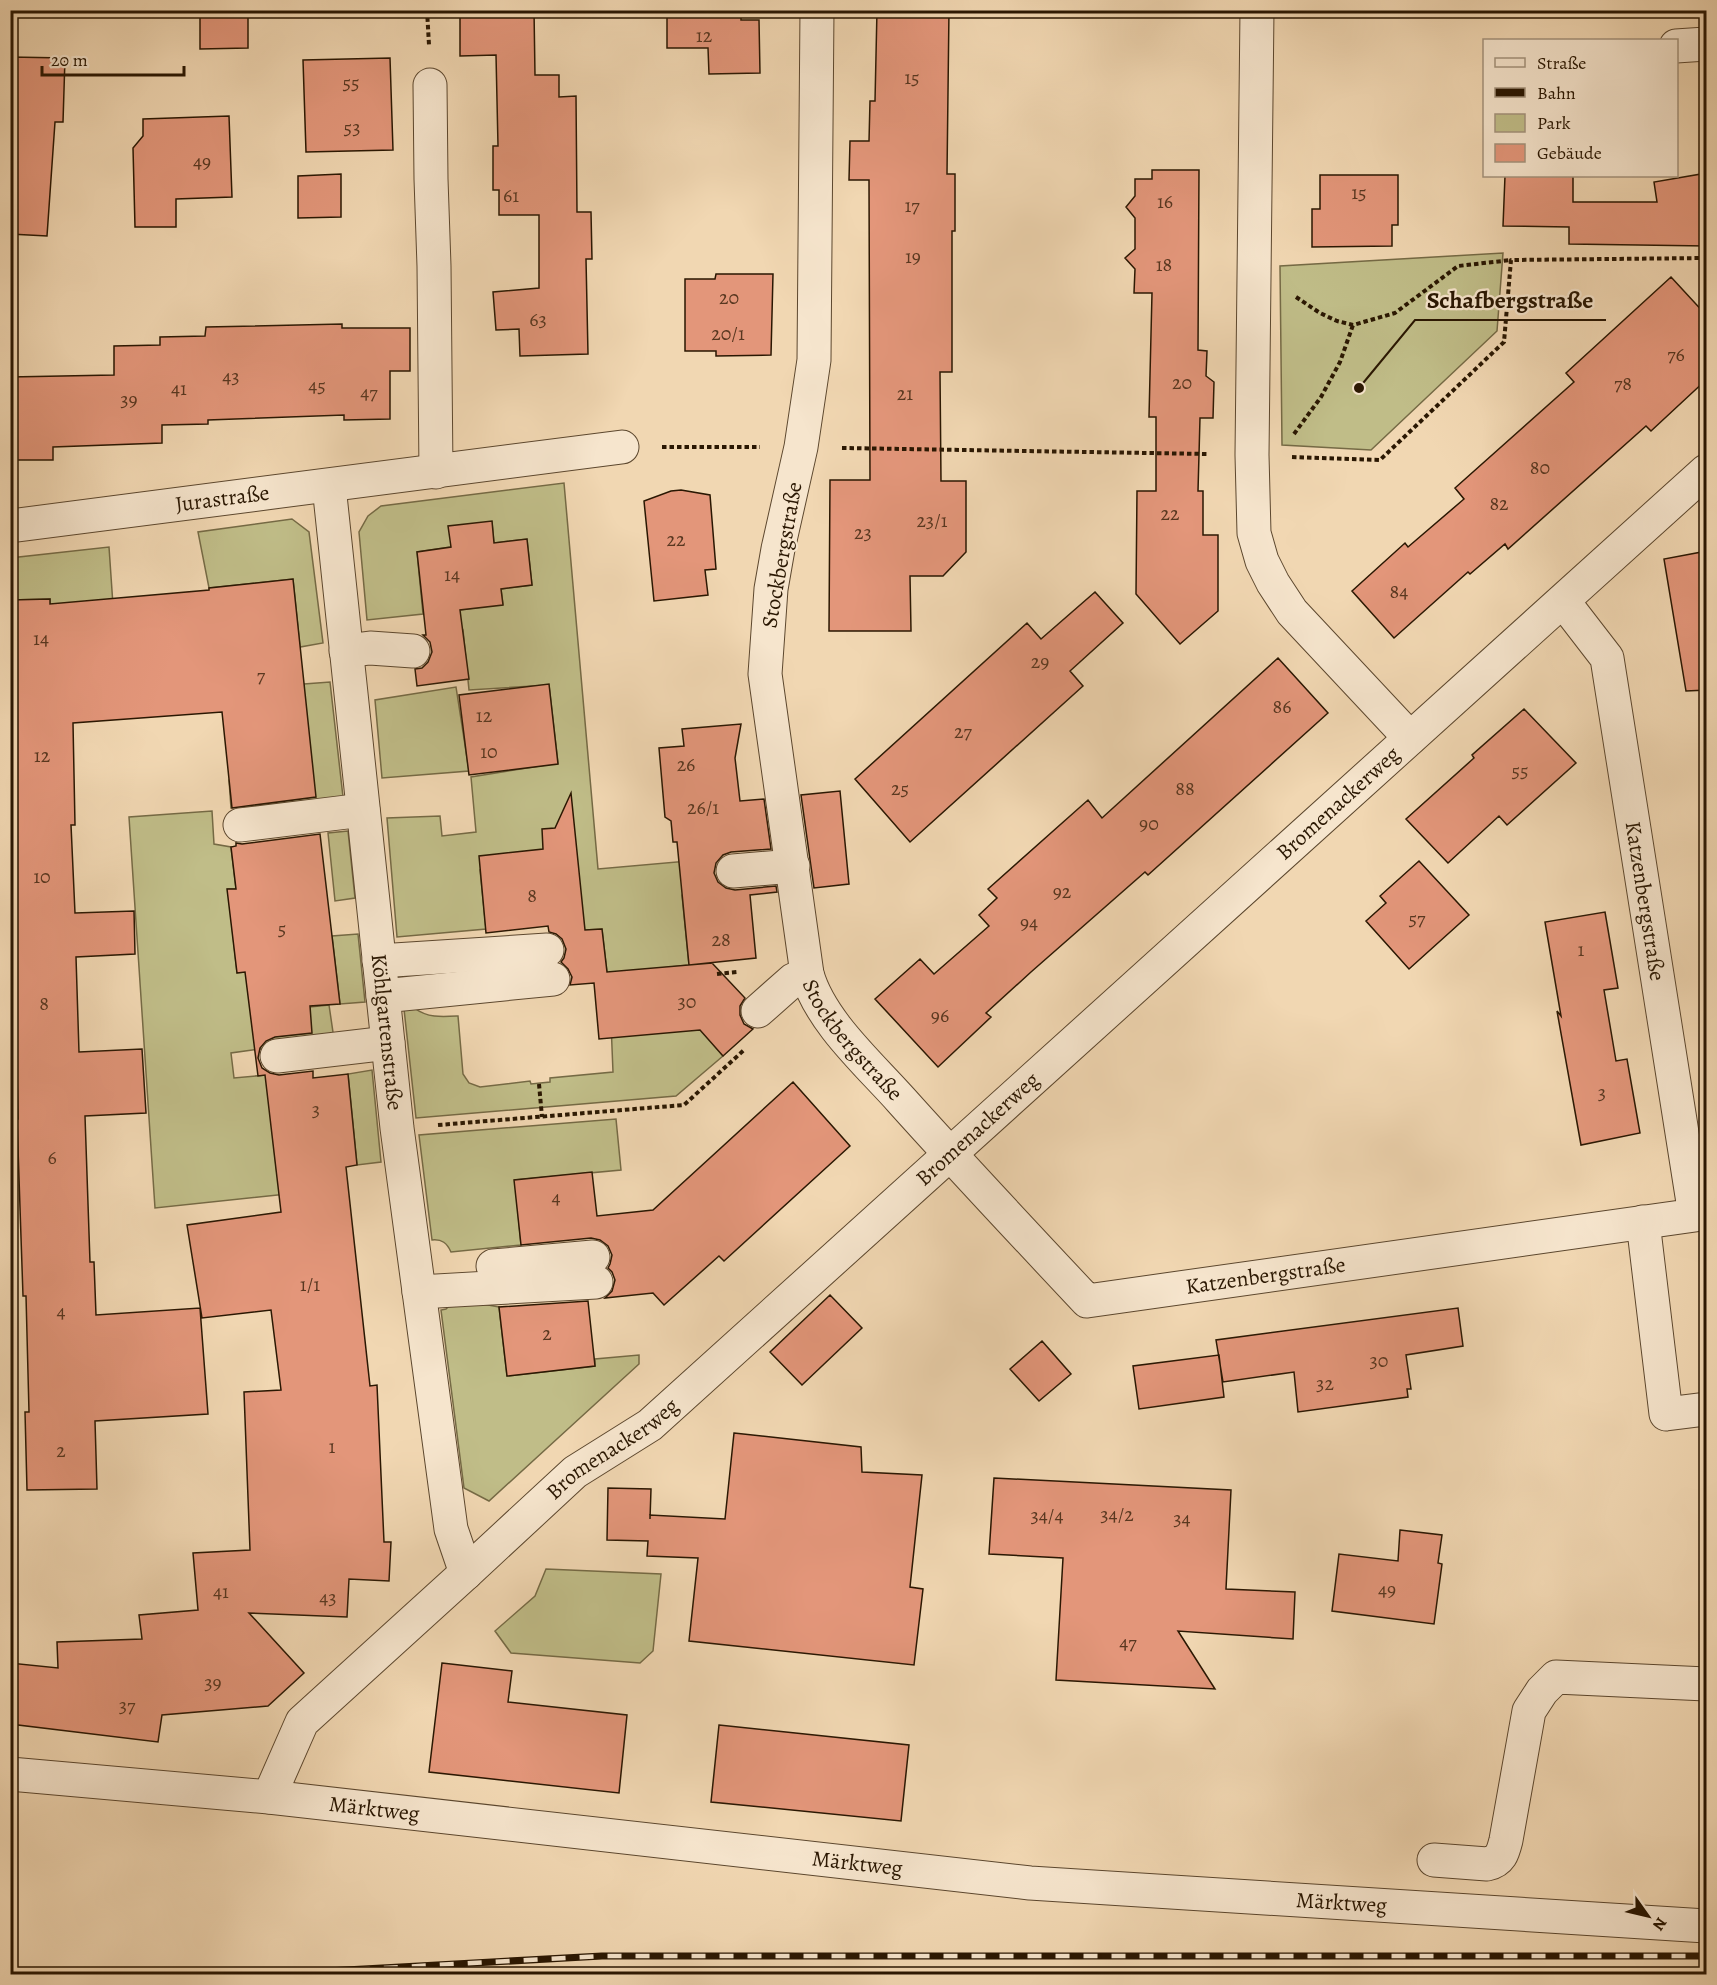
<svg xmlns="http://www.w3.org/2000/svg" width="1717" height="1985" viewBox="0 0 1717 1985" font-family="Alegreya,serif">
	<rect width="100%" height="100%" fill="#f1d7b2"/>
	<filter id="stains"><feTurbulence type="fractalNoise" baseFrequency=".00333" numOctaves="4"/><feColorMatrix values="0 0 0 0 .2 0 0 0 0 .09 0 0 0 0 .02 0 0 0 .5 -.17"/></filter>
	<radialGradient id="worn" r=".72"><stop offset=".6" stop-color="#630" stop-opacity="0"/><stop offset="1" stop-color="#630" stop-opacity=".3"/></radialGradient>
	<path fill="#c0bd88" stroke="#756a45" stroke-width="1.5" d="M1503,253L1497,331L1371,450L1282,445L1280,266Z
		M564,483L598,869L688,861L691,887L682,895L689,965L651,969L723,1056L676,1096L416,1118L404,1009L414,1008C428,1018 441,1017 458,1016L463,1074L469,1083L480,1087L530,1081L531,1084L550,1082V1078L613,1072L610,998L602,929L585,930L545,849L510,866L480,870L486,929L397,937L387,818L440,816L442,836L476,832L471,777L558,763L549,685L469,690L463,630L452,611L503,604L501,589L532,585L527,539L494,543L492,522L451,547L417,552L423,614L367,620L359,532L368,516L381,506Z
		M292,519L309,532L323,643L300,647L293,579L209,588L198,532Z
		M109,547L116,649L50,624V599L11,600L10,558Z
		M330,682L343,797L231,808L229,780L304,684Z
		M456,687L469,771L382,778L375,700Z
		M212,811L214,844L231,847L236,889H228L237,973L245,972L310,1011V1007L329,1005L334,1039L231,1053L234,1078L266,1075L277,1174L306,1192L155,1208L129,817Z
		M348,831L355,898L335,901L328,833Z
		M358,934L365,1002L340,1004L332,936Z
		M372,1070L381,1162L357,1165L348,1074Z
		M616,1119L621,1170L515,1180L521,1245L451,1252C447,1243 442,1239 432,1240L419,1135Z
		M456,1299L499,1307L507,1376L595,1366V1359L639,1355V1364L489,1501L464,1488L441,1310L446,1309Z
		M546,1569L661,1574L653,1651L640,1663L511,1653L495,1631L535,1596Z"/>
	<path fill="#e3967a" stroke="#2a1702" stroke-width="1.5" d="M200,10H248V48L200,49Z
		M460,10H534L535,75H559V97L576,96L577,212H591L592,259H586L588,354L520,356L519,329L496,330L493,292L539,288V215H499V190H493V146H498L496,55L460,56Z
		M667,10H741V20H759L760,73L709,74L708,48H667Z
		M877,10H949L947,174H955V231H952V372H940L941,481H966V552L943,576H910L911,631H829L830,480H870L869,180H849L850,141H869L870,101H875Z
		M10,57L65,58L63,122H55L47,236L10,234Z
		M390,58L393,150L306,152L303,60Z
		M229,116L232,197L176,199V227H135L133,148L143,136V119Z
		M1152,170H1199L1198,350L1207,351L1206,376L1214,382L1213,418H1200L1198,491H1203V535H1218V611L1180,644L1136,594L1137,491H1156V417H1149L1152,293H1134L1135,269L1125,258L1135,249V218L1126,207L1135,196V179H1152Z
		M1707,173V246L1569,244V227L1503,226L1505,176H1573V202H1657L1654,182Z
		M341,174V217L298,218V176Z
		M1320,175H1398V225H1392V246L1312,247V209H1320Z
		M716,274H773L771,355L716,356V351H685V279H715Z
		M1671,277L1707,316V379L1651,431L1646,426L1508,549L1505,544L1470,574L1468,572L1394,638L1352,591L1405,543L1408,547L1464,499L1455,488L1574,382L1566,373Z
		M342,324V328H410V371H390V419L344,420V415L208,420V424L162,425V443L53,447V460H10V377L114,375V346L160,345V337L205,336L206,327Z
		M681,490L710,495L716,569L705,570L708,595L654,601L644,501L671,491Z
		M492,521L494,543L527,539L532,585L501,589L503,605L460,610L469,679L417,686L415,669L422,668L428,662L432,652L430,642L423,635H426L417,552L451,547L448,526Z
		M1707,551V690L1686,691L1664,559Z
		M293,579L316,797L232,808L222,712L73,723L75,825H71L75,913L134,911L135,954L76,957L79,1052L142,1049L146,1113L85,1116L90,1262H94L96,1315L200,1308L208,1414L95,1421L97,1489L27,1490L25,1412H29L26,1296H23L17,1119H18L16,1023H10V984H15L13,895H10V600L50,599V604L209,590V588Z
		M1095,592L1123,623L1070,671L1083,686L910,842L855,779L1027,623L1041,639Z
		M1278,658L1328,713L1148,875L1145,872L1031,972L986,1013L991,1017L938,1067L875,999L920,959L934,974L989,926L979,915L997,898L988,889L1088,800L1102,818Z
		M549,684L558,764L469,775L459,695Z
		M1524,709L1576,763L1507,825L1499,816L1448,863L1406,819L1474,758L1472,755Z
		M741,724L735,758L740,801L764,799L771,849L731,852L723,855L716,863L714,873L718,882L726,888L735,890L776,886L777,892L750,895L756,958L689,965L677,842H673L671,821L665,817L659,748L684,746L682,729Z
		M840,791L849,884L814,888L801,795Z
		M571,793L585,930L602,929L607,972L712,963L745,998L740,1006V1015L744,1024L753,1029L723,1056L700,1030L599,1039L594,983L570,985L572,977L568,969L561,962L564,958L566,949L562,939L556,934L549,932L548,926L486,933L479,856L543,849L542,829L555,828Z
		M320,834L340,1004L310,1006L312,1033L275,1037L266,1041L260,1048L258,1058L262,1068L270,1073L279,1075L313,1071V1078L348,1074L357,1165L346,1167L370,1386L377,1385L384,1542H391L389,1581L349,1579L347,1617L249,1613L304,1673L268,1706L162,1715L158,1742L10,1724V1663L58,1668L57,1642L142,1639L139,1615L198,1610L193,1553L250,1550L244,1392L281,1390L271,1310L202,1318L187,1225L281,1212L265,1075L258,1076L245,972L237,973L227,889H236L231,847L236,846V843L242,844Z
		M1419,861L1469,915L1409,969L1366,921L1386,903L1380,896Z
		M1605,912L1618,988L1604,990L1616,1061L1627,1059L1640,1133L1581,1145L1557,1011L1561,1016L1545,922Z
		M793,1082L850,1146L724,1261L719,1256L664,1305L653,1293L605,1298L612,1291L615,1280L612,1272L608,1268L610,1264L612,1255L608,1246L600,1240L591,1238L521,1245L514,1180L592,1172L597,1216L653,1210Z
		M830,1295L862,1328L802,1385L770,1352Z
		M588,1301L595,1366L507,1376L499,1307Z
		M1458,1308L1463,1346L1406,1355L1411,1389H1407L1408,1397L1298,1412L1294,1372L1223,1382L1216,1340Z
		M1042,1341L1071,1374L1039,1401L1010,1369Z
		M1219,1355L1224,1397L1139,1409L1133,1366Z
		M734,1433L861,1447L862,1472L922,1475L910,1587L923,1589L914,1665L689,1641L698,1558L647,1556L648,1541L607,1540L608,1488L651,1489L650,1519V1515L725,1519Z
		M994,1478L1231,1490L1226,1589L1295,1592L1293,1639L1178,1631L1215,1689L1056,1680L1063,1558L989,1554Z
		M1400,1530L1442,1535L1438,1563L1442,1564L1434,1624L1332,1611L1339,1554L1398,1561Z
		M442,1663L512,1671L508,1702L627,1715L619,1793L429,1772Z
		M719,1725L909,1745L901,1821L711,1802Z"/>
	<g fill="none" stroke-linecap="round" stroke-linejoin="round">
		<defs>
			<g id="minor">
				<path id="s1" d="M817,10L814,360L801,447L778,549L771,589L765,674L807,974C820,1021 869,1064 901,1100C962,1168 1025,1235 1087,1301L1695,1215L1607,658L1563,601"/>
				<path d="M1257,10L1252,455L1254,533L1262,561L1273,583L1292,612L1410,738"/>
				<path d="M1676,46L1706,44"/>
				<path d="M430,85L431,179L434,266L436,472"/>
				<path id="s2" d="M329,486L397,1128L451,1529L466,1573"/>
				<path id="s3" d="M10,526L622,447"/>
				<path d="M346,651L370,648L413,651"/>
				<path d="M240,825L363,810"/>
				<path d="M733,871L793,866"/>
				<path d="M379,961L547,950"/>
				<path d="M383,996L553,979"/>
				<path d="M758,1011L793,980L807,974"/>
				<path d="M277,1056L388,1043"/>
				<path d="M1643,1222L1666,1414L1706,1409"/>
				<path d="M493,1266L593,1257"/>
				<path d="M419,1292L596,1282"/>
				<path id="s4" d="M10,1774L269,1797L1030,1883L1706,1926"/>
				<path id="s5" d="M269,1797L302,1722L466,1573L575,1472L650,1425L1706,471"/>
				<path d="M1434,1860L1487,1864C1501,1861 1503,1852 1506,1840L1529,1711L1542,1691L1556,1677L1706,1684"/>
			</g>
		</defs>
		<use href="#minor" stroke="#5c472e" stroke-width="35"/>
		<path stroke="#2a1702" stroke-width="4" stroke-dasharray="4.5 3" stroke-linecap="butt" d="M427,10L429,45
			M1296,297L1320,313L1337,321L1353,325L1395,313L1458,266L1511,260
			M1294,434L1321,397L1340,362L1353,325
			M662,447H760
			M842,448L1209,454
			M1292,457L1380,460L1504,342L1511,260L1706,258
			M717,974L737,972
			M539,1084L542,1117
			M438,1125L684,1105L744,1050"/>
		<use href="#minor" stroke="#f6e5cd" stroke-width="33"/>
		<defs>
			<path id="rail" d="M272,1974L602,1956H1706"/>
		</defs>
		<use href="#rail" stroke="#2a1702" stroke-width="7"/>
		<use href="#rail" stroke="#f6e5cd" stroke-width="4.5" stroke-dasharray="14" stroke-linecap="butt"/>
	</g>
	<g text-anchor="middle" dominant-baseline="central" stroke-width="4.5" stroke-linejoin="round" paint-order="stroke">
		<g font-size="20" fill="#583720">
			<text x="704" y="35">12</text>
			<text x="912" y="77">15</text>
			<text x="351" y="82">55</text>
			<text x="352" y="127">53</text>
			<text x="202" y="161">49</text>
			<text x="1359" y="192">15</text>
			<text x="511" y="195">61</text>
			<text x="1165" y="201">16</text>
			<text x="912" y="205">17</text>
			<text x="913" y="256">19</text>
			<text x="1164" y="264">18</text>
			<text x="729" y="297">20</text>
			<text x="538" y="319">63</text>
			<text x="728" y="333">20/1</text>
			<text x="1676" y="354">76</text>
			<text x="231" y="376">43</text>
			<text x="1182" y="382">20</text>
			<text x="1623" y="383">78</text>
			<text x="317" y="385">45</text>
			<text x="179" y="388">41</text>
			<text x="369" y="392">47</text>
			<text x="905" y="393">21</text>
			<text x="129" y="399">39</text>
			<text x="1540" y="467">80</text>
			<text x="1499" y="503">82</text>
			<text x="1170" y="513">22</text>
			<text x="932" y="520">23/1</text>
			<text x="863" y="532">23</text>
			<text x="676" y="539">22</text>
			<text x="452" y="574">14</text>
			<text x="1399" y="591">84</text>
			<text x="41" y="638">14</text>
			<text x="1040" y="661">29</text>
			<text x="261" y="675">7</text>
			<text x="1282" y="706">86</text>
			<text x="484" y="715">12</text>
			<text x="963" y="731">27</text>
			<text x="489" y="751">10</text>
			<text x="42" y="755">12</text>
			<text x="686" y="764">26</text>
			<text x="1520" y="770">55</text>
			<text x="900" y="788">25</text>
			<text x="1185" y="788">88</text>
			<text x="703" y="807">26/1</text>
			<text x="1149" y="823">90</text>
			<text x="42" y="876">10</text>
			<text x="1062" y="891">92</text>
			<text x="532" y="895">8</text>
			<text x="1417" y="918">57</text>
			<text x="1029" y="922">94</text>
			<text x="282" y="928">5</text>
			<text x="721" y="939">28</text>
			<text x="1581" y="949">1</text>
			<text x="687" y="1001">30</text>
			<text x="44" y="1003">8</text>
			<text x="940" y="1015">96</text>
			<text x="1602" y="1092">3</text>
			<text x="316" y="1109">3</text>
			<text x="52" y="1157">6</text>
			<text x="556" y="1197">4</text>
			<text x="310" y="1284">1/1</text>
			<text x="61" y="1311">4</text>
			<text x="547" y="1333">2</text>
			<text x="1379" y="1360">30</text>
			<text x="1325" y="1383">32</text>
			<text x="332" y="1446">1</text>
			<text x="61" y="1450">2</text>
			<text x="1117" y="1514">34/2</text>
			<text x="1047" y="1515">34/4</text>
			<text x="1182" y="1518">34</text>
			<text x="1387" y="1589">49</text>
			<text x="221" y="1591">41</text>
			<text x="328" y="1597">43</text>
			<text x="1128" y="1642">47</text>
			<text x="213" y="1682">39</text>
			<text x="127" y="1705">37</text>
		</g>
		<g font-size="22" fill="#2a1702" stroke="#f6e5cd">
			<text stroke="none"><textPath href="#s3" startOffset="214">Jurastraße</textPath></text>
			<text transform="translate(782 555) rotate(-80)">Stockbergstraße</text>
			<text stroke="none"><textPath href="#s5" startOffset="1468">Bromenackerweg</textPath></text>
			<text transform="translate(1645 901) rotate(81)">Katzenbergstraße</text>
			<text stroke="none"><textPath href="#s2" startOffset="549">Köhlgartenstraße</textPath></text>
			<text stroke="none"><textPath href="#s1" startOffset="1052">Stockbergstraße</textPath></text>
			<text stroke="none"><textPath href="#s5" startOffset="982">Bromenackerweg</textPath></text>
			<text stroke="none"><textPath href="#s1" startOffset="1584">Katzenbergstraße</textPath></text>
			<text stroke="none"><textPath href="#s5" startOffset="496">Bromenackerweg</textPath></text>
			<text stroke="none"><textPath href="#s4" startOffset="366">Märktweg</textPath></text>
			<text stroke="none"><textPath href="#s4" startOffset="852">Märktweg</textPath></text>
			<text stroke="none"><textPath href="#s4" startOffset="1338">Märktweg</textPath></text>
		</g>
	</g>
	<path fill="none" stroke="#2a1702" stroke-width="2" d="M1359 388L1415 320H1606"/>
	<circle fill="#2a1702" stroke="#f6e5cd" stroke-width="2" cx="1359" cy="388" r="6"/>
	<g font-size="24" text-anchor="middle" font-weight="bold" fill="#2a1702" stroke="#f6e5cd" stroke-width="4.5" stroke-linejoin="round" paint-order="stroke">
		<text x="1510" y="308">Schafbergstraße</text>
	</g>
	<rect width="1717" height="1985" fill="none" stroke="#f1d7b2" stroke-width="36"/>
	<rect x="12" y="12" width="1693" height="1961" fill="none" stroke="#2a1702" stroke-width="3"/>
	<rect x="18" y="18" width="1681" height="1949" fill="none" stroke="#2a1702" stroke-width="1.5"/>
	<rect x="1483" y="39" width="195" height="138" fill="#f6e5cd" stroke="#a4937c" stroke-width="1.5"/>
	<rect x="1495" y="58" width="30" height="9" fill="#f6e5cd" stroke="#a4937c" stroke-width="1.5"/>
	<text x="1537" y="69" font-size="18" fill="#2a1702">Straße</text>
	<rect x="1495" y="88" width="30" height="9" fill="#2a1702" stroke="#a4937c" stroke-width="1.5"/>
	<text x="1537" y="99" font-size="18" fill="#2a1702">Bahn</text>
	<rect x="1495" y="114" width="30" height="18" fill="#c0bd88" stroke="#a4937c" stroke-width="1.5"/>
	<text x="1537" y="129" font-size="18" fill="#2a1702">Park</text>
	<rect x="1495" y="144" width="30" height="18" fill="#e3967a" stroke="#a4937c" stroke-width="1.5"/>
	<text x="1537" y="159" font-size="18" fill="#2a1702">Gebäude</text>
	<g transform="translate(1648 1916) rotate(124)" stroke="#f6e5cd" stroke-width="4.5" paint-order="stroke">
	<path d="M0-4.5L10 22L0 15L-10 22Z" fill="#2a1702"/>
	<text y="-9" font-size="16" font-weight="bold" text-anchor="middle" fill="#2a1702">N</text>
	</g>
	<path d="M42 66v9h142v-9" fill="none" stroke="#2a1702" stroke-width="3"/>
	<text x="51" y="66" font-size="18" fill="#2a1702" stroke="#f6e5cd" stroke-width="4.5" paint-order="stroke">20 m</text>
	<rect width="100%" height="100%" filter="url(#stains)"/>
	<rect width="100%" height="100%" fill="url(#worn)"/>
</svg>
